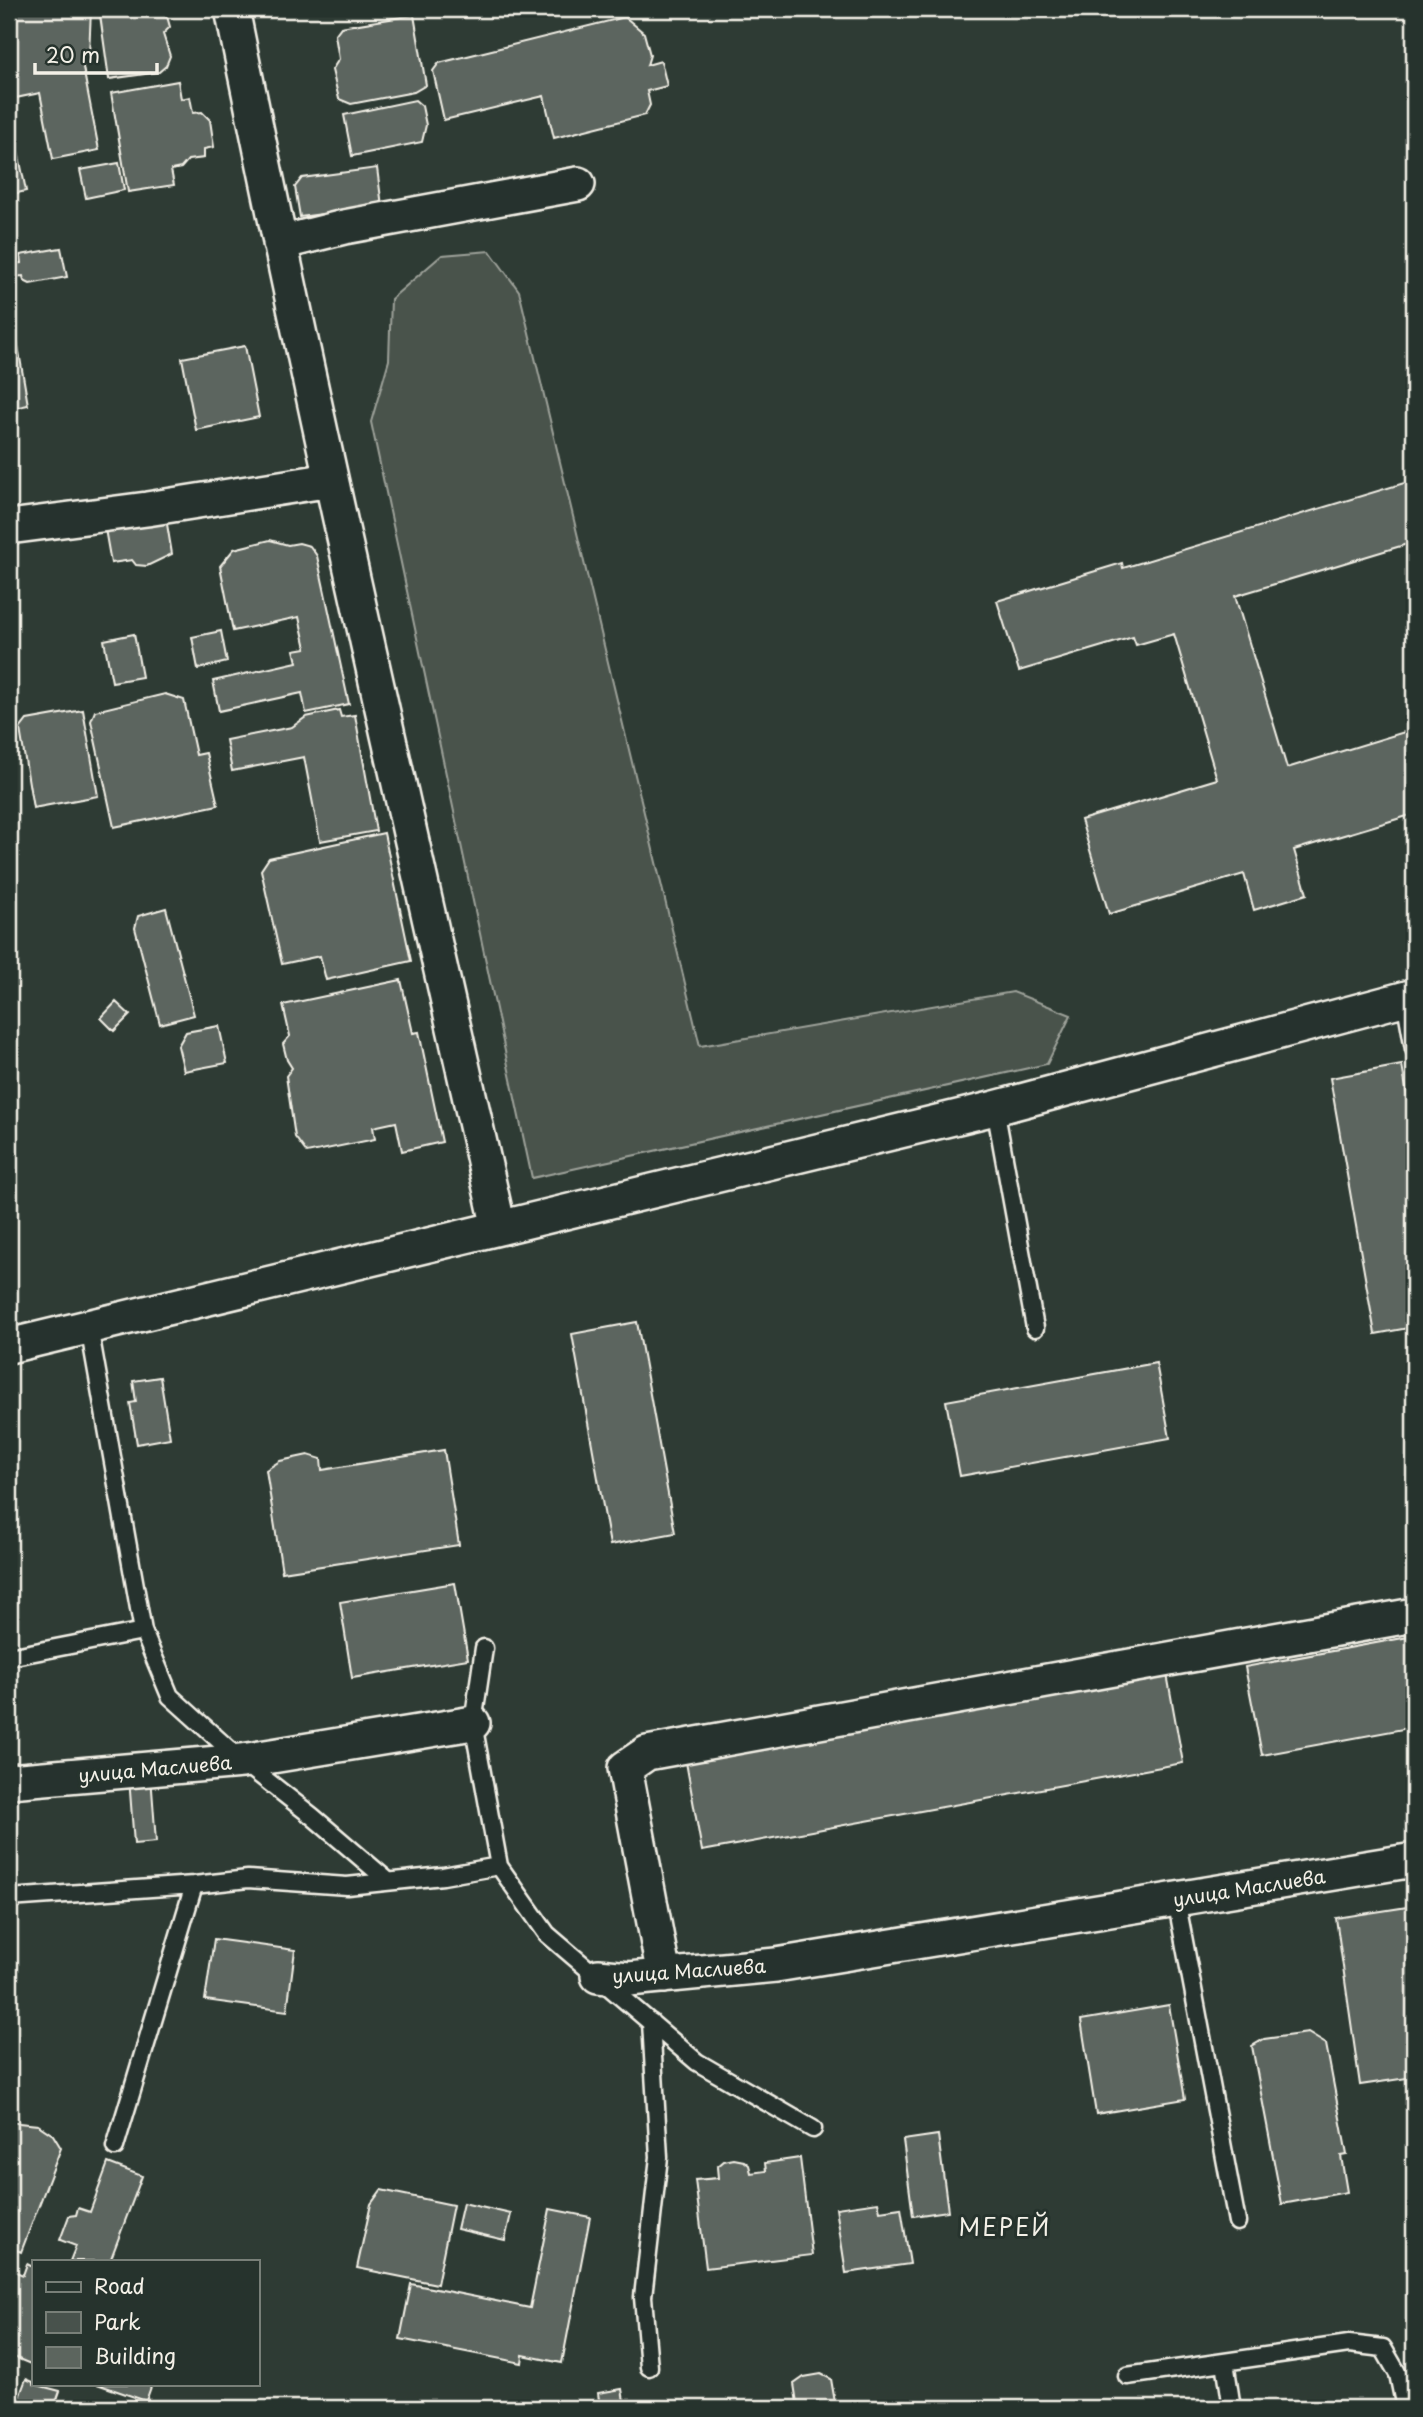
<svg xmlns="http://www.w3.org/2000/svg" width="1423" height="2417" viewBox="0 0 1423 2417" font-family="'Playpen Sans',sans-serif">
	<rect width="100%" height="100%" fill="#2e3b34"/>
	<filter id="ink" filterUnits="userSpaceOnUse"><feTurbulence type="fractalNoise" baseFrequency=".0143" numOctaves="2"/><feDisplacementMap in="SourceGraphic" scale="14" xChannelSelector="R" yChannelSelector="G"/><feConvolveMatrix kernelMatrix="1 2 1 2 8 2 1 2 1" color-interpolation-filters="sRGB"/></filter>
	<g filter="url(#ink)">
		<path fill="#48524c" stroke="#9ea29a" stroke-width="2" d="M490,251L519,291L700,1046L1013,992L1071,1015L1047,1064L532,1178L371,422L389,360L391,299L442,255Z"/>
		<path fill="#5c655e" stroke="#f4f1e8" stroke-width="2" d="M9,9H91L89,55L81,57L99,150L53,159L40,93L11,99L9,88Z
			M101,9H165L170,27L163,34L170,56L166,66L159,72L109,79L100,15Z
			M414,15L426,85L414,92L351,104L339,99L332,70L339,59L335,35L341,27Z
			M625,17L644,33L650,55L647,65L661,61L667,86L647,91L650,105L645,115L554,138L544,96L444,120L433,71L439,63Z
			M178,81L181,99L190,97L193,113L202,112L210,120L214,147L204,149V158L188,160L181,168L171,170L174,185L128,192L111,93Z
			M415,100L422,106L426,125L422,142L352,156L344,115Z
			M9,106L26,191L9,195Z
			M119,163L124,190L86,198L80,170Z
			M377,168L382,206L300,217L295,187L302,178Z
			M61,248L67,277L30,284L24,281L23,276L13,277L11,264L21,263L20,255Z
			M17,340L28,405L9,409V342Z
			M245,346L259,417L196,430L182,358Z
			M1414,480V542L1235,596L1287,768L1414,729V814L1294,850L1307,894L1254,910L1244,874L1109,914L1081,820L1217,779L1174,634L1136,645L1133,637L1019,671L997,601L1122,563L1123,568Z
			M157,520L167,524L172,554L147,566L136,565L132,560L111,563L105,529Z
			M270,540L288,545L299,543L310,546L317,556L349,704L306,713L302,693L219,711L213,681L297,662L294,650L306,648L299,617L233,631L220,566L234,549Z
			M221,631L227,662L198,669L192,637Z
			M134,634L142,677L112,682L104,640Z
			M165,694L184,700L196,755L206,753L218,805L114,827L91,721L95,711Z
			M83,710L98,796L33,808L20,729L27,720Z
			M339,710L341,717L355,715L376,831L320,841L304,757L232,771L226,740L292,727L306,717Z
			M384,833L411,961L326,980L320,956L282,964L261,870L269,858Z
			M166,908L194,1015L160,1024L135,928L138,916Z
			M401,980L413,1033L419,1032L442,1142L402,1151L396,1122L373,1127L375,1139L307,1153L295,1137L286,1076L292,1068L287,1060L283,1044L290,1036L283,1005Z
			M116,1002L130,1015L114,1031L101,1018Z
			M219,1026L227,1063L184,1071L178,1046L186,1032Z
			M1402,1065L1414,1136V1327L1375,1334L1330,1078Z
			M637,1322L675,1533L610,1545L572,1334Z
			M1156,1363L1170,1438L960,1476L946,1401Z
			M160,1377L170,1438L137,1444L130,1403L136,1402L133,1381Z
			M444,1450L459,1545L282,1572L266,1470L280,1461L308,1455L321,1459L322,1470Z
			M455,1583L468,1659L352,1678L340,1602Z
			M1414,1636V1727L1262,1755L1245,1667Z
			M1167,1674L1183,1763L702,1851L686,1762Z
			M151,1776L156,1842L134,1844L129,1778Z
			M1414,1906V2077L1360,2085L1336,1918Z
			M214,1939L295,1950L287,2011L205,2000Z
			M1169,2005L1185,2099L1096,2114L1081,2020Z
			M1308,2033L1326,2044L1347,2155L1341,2156L1347,2192L1282,2204L1252,2046L1264,2039Z
			M9,2122L38,2125L53,2135L61,2148L21,2252L9,2247Z
			M938,2135L948,2211L913,2216L903,2140Z
			M800,2158L812,2255L706,2268L695,2180L718,2178L717,2167L724,2161L734,2159L744,2161L749,2165L751,2173L766,2171L765,2163Z
			M108,2163L142,2176L110,2261H70L76,2246L60,2240L69,2216L76,2215L78,2208L90,2212Z
			M381,2190L453,2205L437,2284L357,2268L371,2204Z
			M878,2202L880,2211L901,2208L910,2264L846,2273L836,2208Z
			M463,2203L511,2214L505,2240L457,2229Z
			M550,2209L590,2217L562,2363L523,2355L522,2363L400,2339L411,2284L530,2308Z
			M27,2264L33,2267V2365L9,2355V2269L23,2275Z
			M821,2374L831,2379L836,2408H763L797,2403L794,2384L804,2377Z
			M26,2379L33,2382V2384L60,2391L54,2408H15Z
			M97,2384H152L146,2401Z
			M622,2389L625,2407L642,2404L643,2408H600L598,2393Z"/>
		<g fill="none" stroke-linecap="round" stroke-linejoin="round">
			<defs>
				<path id="lane" d="M1405,999L1414,1049
					M995,1108L1035,1328
					M89,1327L143,1631L170,1696L242,1761L312,1816L388,1881
					M484,1648L473,1723L499,1866L547,1934L697,2062L813,2129
					M9,1657L143,1631
					M9,1898L194,1885L248,1879L347,1886L443,1876L499,1866
					M1176,1899L1237,2222
					M115,2147L194,1885
					M1225,2362L1232,2408
					M649,2367L643,2297L659,2157L651,2022
					M1127,2376L1349,2344L1383,2348L1398,2374L1405,2408"/>
				<path id="street" d="M232,9C314,417 408,822 499,1228L995,1108L1414,996
					M280,243L344,227L578,184
					M9,527L147,509L331,480
					M9,1346L499,1228
					M9,1781L242,1761L473,1723
					M598,1976L629,1979L776,1965L1414,1860
					M664,1976L625,1768L647,1753L1414,1615"/>
			</defs>
			<use href="#lane" stroke="#f4f1e8" stroke-width="21"/>
			<use href="#street" stroke="#f4f1e8" stroke-width="38"/>
			<use href="#lane" stroke="#26332d" stroke-width="16"/>
			<use href="#street" stroke="#26332d" stroke-width="33"/>
		</g>
	</g>
	<g text-anchor="middle" dominant-baseline="central" stroke-width="6" stroke-linejoin="round" paint-order="stroke">
		<g font-size="19" fill="#f4f1e8" stroke="#26332d">
			<text transform="translate(155 1768) rotate(-5)">улица Маслиева</text>
			<text transform="translate(1249 1887) rotate(-9)">улица Маслиева</text>
			<text transform="translate(689 1970) rotate(-4)">улица Маслиева</text>
		</g>
		<g font-size="23" letter-spacing="2" fill="#f4f1e8" stroke="#26332d">
			<text x="1005" y="2226">МЕРЕЙ</text>
		</g>
	</g>
	<rect width="1423" height="2417" fill="none" stroke="#26332d" stroke-width="35"/>
	<rect x="18" y="18" width="1388" height="2382" fill="none" stroke="#f4f1e8" stroke-width="2.5" filter="url(#ink)"/>
	<rect x="32" y="2260" width="228" height="126" fill="#26332d" stroke="#787f78" stroke-width="2"/>
	<rect x="46" y="2282" width="35" height="10" fill="#26332d" stroke="#787f78" stroke-width="2"/>
	<text x="94" y="2294" font-size="21" fill="#f4f1e8">Road</text>
	<rect x="46" y="2312" width="35" height="21" fill="#48524c" stroke="#787f78" stroke-width="2"/>
	<text x="94" y="2330" font-size="21" fill="#f4f1e8">Park</text>
	<rect x="46" y="2347" width="35" height="21" fill="#5c655e" stroke="#787f78" stroke-width="2"/>
	<text x="94" y="2364" font-size="21" fill="#f4f1e8">Building</text>
	<path d="M35 63v10h122v-10" fill="none" stroke="#f4f1e8" stroke-width="3.5"/>
	<text x="46" y="63" font-size="21" fill="#f4f1e8" stroke="#26332d" stroke-width="5" paint-order="stroke">20 m</text>
</svg>
